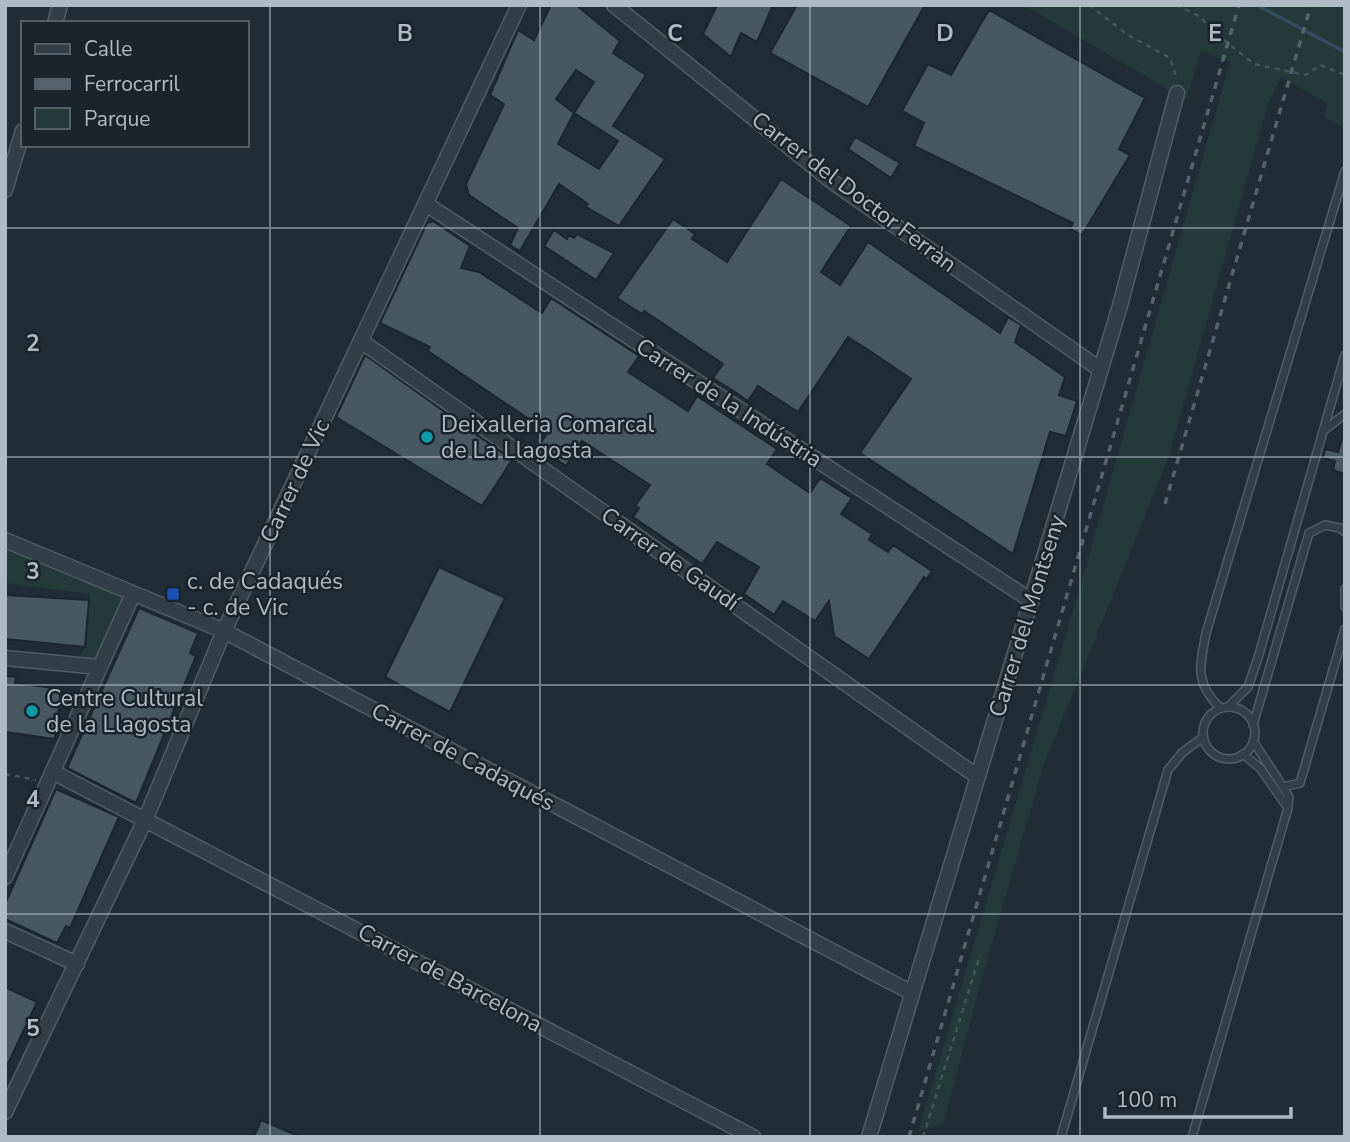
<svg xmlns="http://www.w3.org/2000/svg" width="1350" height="1142" viewBox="0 0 1350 1142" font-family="'Nunito Sans',sans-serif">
	<rect width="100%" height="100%" fill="#202d37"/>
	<path fill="#233a39" d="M1024,5H1345V128L1324,117L1328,104L1281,77L1268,103L1168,459L1043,767L981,981L943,1124L918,1132L1076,601L1230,62L1201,51L1186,100Z
		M5,542L130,596L95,658L80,656L85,647L90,594L5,583Z"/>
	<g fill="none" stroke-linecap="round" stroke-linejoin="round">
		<path stroke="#334c5f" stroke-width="3.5" d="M1257,5L1345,52"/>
	</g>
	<path fill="#485863" stroke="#1b262e" stroke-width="2" fill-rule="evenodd" d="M551,5H576L620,41L613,53L646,75L613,126L665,159L619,226L586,207L588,204L559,184L520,251L510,245L518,228L469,195L466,184L504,104L490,95L518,30L534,40ZM576,70L594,82L574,113L556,99ZM574,113L618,141L599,169L558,144Z
		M717,5H773L757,42L741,33L731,57L703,34Z
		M797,5H925L868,107L770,53Z
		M989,10L1145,98L1119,149L1130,155L1082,235L1070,229L1073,223L914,146L924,123L902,111L928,64L951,75Z
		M855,137L900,163L891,178L848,149Z
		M781,179L851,226L821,272L840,285L868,242L1000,333L1008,317L1021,325L1015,342L1065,377L1059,395L1077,401L1066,436L1050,432L1013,554L860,453L911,379L870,351L848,337L798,412L758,386L748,401L738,394L713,378L723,364L644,311L642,314L617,298L673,219L695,234L692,239L727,262Z
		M433,221L470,246L461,268L479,272L542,313L551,298L639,356L628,372L688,411L697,396L706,402L777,449L767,464L810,493L820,478L852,498L841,514L872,534L869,540L888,552L893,545L932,571L927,579L924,577L869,659L834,636L829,601L815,621L783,601L774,615L744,594L759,567L717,542L702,564L633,517L639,508L635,506L650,485L582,441L566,466L538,447L548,432L428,351L430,347L380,323L427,223Z
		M554,230L567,239L569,235L574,238L577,234L614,253L596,280L544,246Z
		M365,355L512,460L482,506L336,417Z
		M1342,439H1345V474L1333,470L1335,461L1323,458L1325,449L1338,452Z
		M439,567L505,598L450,712L385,677Z
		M5,595L89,600L85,647L5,639Z
		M139,608L198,633L190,653L196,656L136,803L67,768Z
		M5,676L16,677L15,683L61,689L55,739L5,732Z
		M56,789L119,817L70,928L66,926L57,943L5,919V904Z
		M5,987L37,1002L5,1070Z
		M261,1120L301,1137H254Z"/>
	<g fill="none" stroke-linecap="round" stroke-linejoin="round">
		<defs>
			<path id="lane" d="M1323,431L1345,414
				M1345,589V607
				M1228,707L1248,687L1258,658L1345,355
				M1203 733a26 26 0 1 1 52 0a26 26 0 1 1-52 0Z
				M1220,708C1194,682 1200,666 1206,633L1345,171
				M1253,725L1309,533L1325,525L1340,528L1345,532
				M1253,741L1283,787L1300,783L1345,629
				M1243,754L1260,768L1288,808
				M1061,1137L1168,770L1182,753L1203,737
				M1192,1137L1288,808L1289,797L1283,787"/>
			<path id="street" d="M614,5L830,180L1101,370
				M55,23L60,5
				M5,190L23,131
				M426,204L1032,601
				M361,341L978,777
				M5,540L224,631L912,993
				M5,658L100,667
				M53,772L753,1137
				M5,877L133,594
				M5,931L77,964
				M5,1112L146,818L224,631L519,5
				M869,1137L1119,309L1177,93"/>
		</defs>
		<use href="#lane" stroke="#515d65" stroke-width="10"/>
		<use href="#street" stroke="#515d65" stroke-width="17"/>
		<path stroke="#415756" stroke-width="2.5" stroke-dasharray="5 5" stroke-linecap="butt" d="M1089,5L1128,35L1170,58L1177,79
			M1176,5L1201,17L1209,28L1254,64L1306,75L1320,65L1345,75
			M5,774L36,780
			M923,1137L980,955"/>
		<use href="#lane" stroke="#333f48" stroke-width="7"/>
		<use href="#street" stroke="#333f48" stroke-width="14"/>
		<path stroke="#55636f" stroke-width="3.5" stroke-dasharray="7 7" stroke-linecap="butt" d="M1165,504L1311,5
			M909,1137L1239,5"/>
	</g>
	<path fill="none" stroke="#aebac4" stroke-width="2" stroke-opacity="0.55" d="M270,5V1137M540,5V1137M810,5V1137M1080,5V1137M5,228H1345M5,457H1345M5,685H1345M5,914H1345"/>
	<g fill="#0f9aa8" stroke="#19242c" stroke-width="2.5">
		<circle cx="427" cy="437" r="7"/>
		<circle cx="32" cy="711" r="7"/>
	</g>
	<rect fill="#1a4fb4" stroke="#19242c" stroke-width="2.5" x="166" y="587" width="14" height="14" rx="3.5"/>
	<g text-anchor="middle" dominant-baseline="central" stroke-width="5" stroke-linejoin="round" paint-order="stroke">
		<g font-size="23" fill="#aebac4" stroke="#19242c">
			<text transform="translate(854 192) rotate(37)">Carrer del Doctor Ferràn</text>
			<text transform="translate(729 403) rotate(33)">Carrer de la Indústria</text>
			<text transform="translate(295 481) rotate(-65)">Carrer de Vic</text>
			<text transform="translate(670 559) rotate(35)">Carrer de Gaudí</text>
			<text transform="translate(1027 616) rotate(-73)">Carrer del Montseny</text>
			<text transform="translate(463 757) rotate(28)">Carrer de Cadaqués</text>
			<text transform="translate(450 978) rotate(28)">Carrer de Barcelona</text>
		</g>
		<g font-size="23" fill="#aebac4" stroke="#19242c" text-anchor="start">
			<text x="441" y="424">Deixalleria Comarcal<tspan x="441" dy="26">de La Llagosta</tspan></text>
			<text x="187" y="581">c. de Cadaqués<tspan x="187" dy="26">- c. de Vic</tspan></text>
			<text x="46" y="698">Centre Cultural<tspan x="46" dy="26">de la Llagosta</tspan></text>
		</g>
	</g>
	<g font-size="23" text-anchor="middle" font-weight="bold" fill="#aebac4" stroke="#19242c" stroke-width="5" stroke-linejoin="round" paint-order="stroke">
		<text x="405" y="41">B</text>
		<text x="675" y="41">C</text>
		<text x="945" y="41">D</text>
		<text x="1215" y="41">E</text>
		<text x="33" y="351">2</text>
		<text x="33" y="579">3</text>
		<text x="33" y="807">4</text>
		<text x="33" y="1036">5</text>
	</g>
	<rect width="1350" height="1142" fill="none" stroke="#aebac4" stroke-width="14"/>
	<rect x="21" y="21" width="228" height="126" fill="#19242c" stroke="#556069" stroke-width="2"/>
	<rect x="35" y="44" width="35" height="10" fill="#333f48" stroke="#556069" stroke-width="2"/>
	<text x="84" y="56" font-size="21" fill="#aebac4">Calle</text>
	<rect x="35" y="79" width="35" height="10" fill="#55636f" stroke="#556069" stroke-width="2"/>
	<text x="84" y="91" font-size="21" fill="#aebac4">Ferrocarril</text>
	<rect x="35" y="108" width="35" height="21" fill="#233a39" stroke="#556069" stroke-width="2"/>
	<text x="84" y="126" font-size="21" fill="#aebac4">Parque</text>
	<path d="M1105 1107v10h186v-10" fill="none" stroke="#aebac4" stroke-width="3.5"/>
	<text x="1116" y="1107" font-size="21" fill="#aebac4" stroke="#19242c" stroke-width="5" paint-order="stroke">100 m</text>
</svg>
